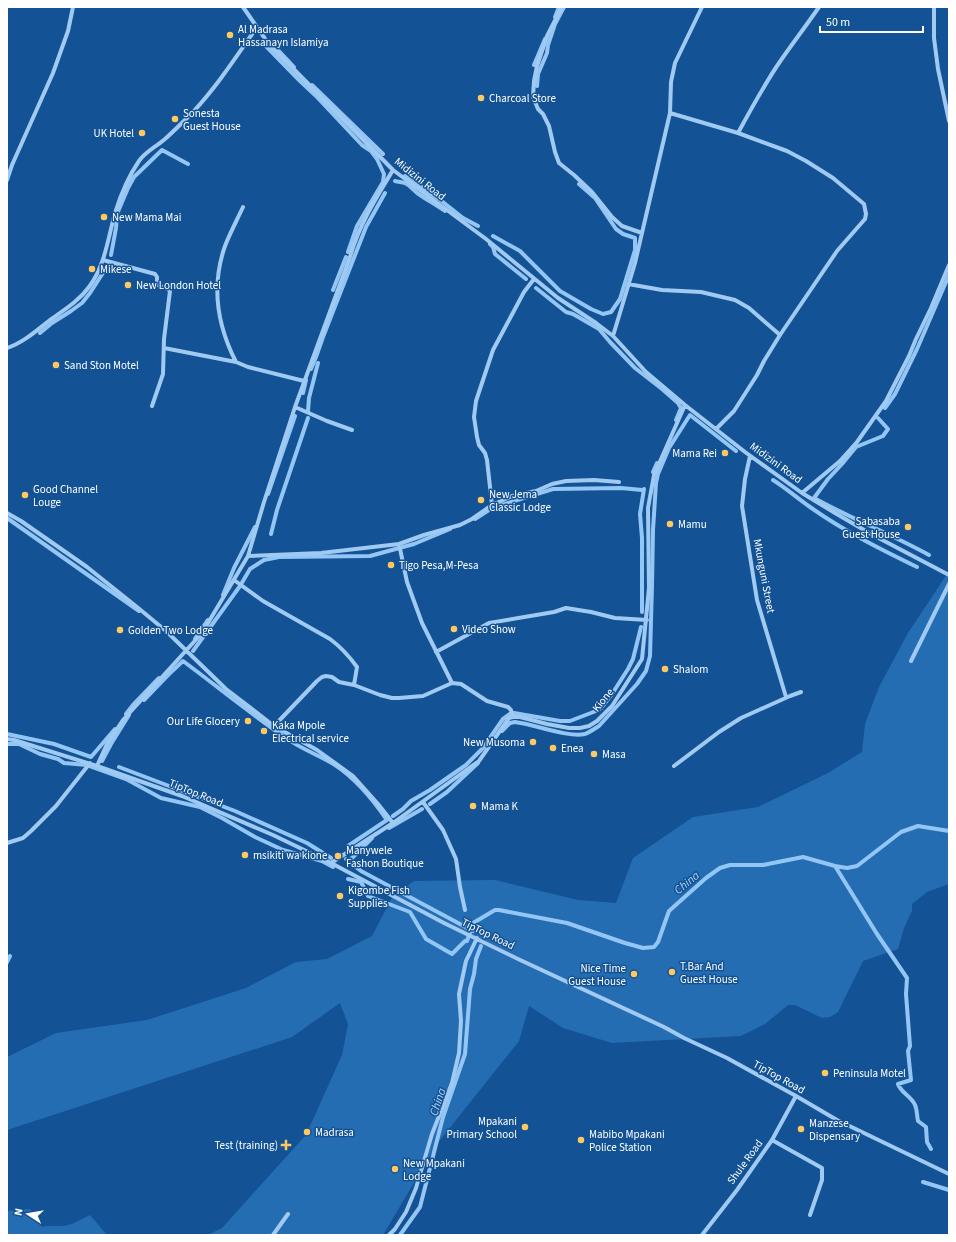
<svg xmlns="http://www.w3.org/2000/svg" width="956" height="1242" viewBox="0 0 956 1242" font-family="'Source Sans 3',sans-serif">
	<rect width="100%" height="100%" fill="#135294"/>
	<path fill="#256db3" d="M949,571V884L927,892L912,904V911L904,928L898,949L863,961L838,1012L830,1017L822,1018L795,1005H788L765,1024L741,1036L612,1043L563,1028L529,1006L519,1041L437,1144L383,1235H208L222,1228L306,1135L342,1055L348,1024L340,1003L292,1037L7,1130V1057L56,1033L147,1020L246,988L296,962L327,959L372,936L393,896L414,881L495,880L578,900L616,903L633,858L693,817L758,807L828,773L862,752L865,724L879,687L908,633Z
		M30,1209L43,1226H63L72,1224L90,1215L107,1235H7V1211Z"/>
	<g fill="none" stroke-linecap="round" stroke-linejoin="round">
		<path stroke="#93c6f5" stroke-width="4" d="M555,17L559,7
			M262,42L299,80L316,96L362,145L371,151L377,159L384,174L383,182L357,226L348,252
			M278,50L294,67
			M534,65L545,39
			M312,85L383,154
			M537,86L538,74L547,53L548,45L555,24L564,7
			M405,176L439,199L463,218L478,226
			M395,181C399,182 402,182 405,183C411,186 415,192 420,195C429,201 437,205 445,211
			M493,236L520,251L560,291L591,309L603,314L611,312L620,299L635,250V238L623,234L616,229L595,198L579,184
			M490,244L493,247L495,254L526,279
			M111,255L116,228L117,214L128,188L134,177L162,150L188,164
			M536,288L566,312L573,314L599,329L610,342L635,368L662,389L678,403L681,408L676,420
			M333,290L346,257
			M40,333L52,323L71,311L82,303L90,293L108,265
			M311,369L316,357L323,337L366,227L385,193
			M303,393L306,380
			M885,408L895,394L917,349L949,275
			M308,411L309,398L318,363
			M878,418L888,429L883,436L856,447L842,464L828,479L814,498C852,519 891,534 929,555
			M653,472L657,463
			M773,480C786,488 797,498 810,507C844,531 880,549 917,567
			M268,494L295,416
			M7,518L139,611
			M475,519L492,508L553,489L621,488L642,490
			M271,534L277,510L308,418
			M223,595L234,568L255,527
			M642,612V538L640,514L644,489
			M195,639L208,620
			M193,651L240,586L250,569L264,560L279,557L370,556L414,544L450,529
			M144,700L169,674L183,661C218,687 251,714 286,738C301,749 319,755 335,765C355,778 374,801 387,820
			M514,713L560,721H570L596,711L601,708L612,694L628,669L633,659L641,627
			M126,714L133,705L159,678
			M502,731L510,723L515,722C534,724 568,738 585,734C590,732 594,729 599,726L637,684L646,671L650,656L652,586L653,530L656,483L658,474L669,448L690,415L736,451
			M7,734L54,744L91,757L115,729
			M7,744H19L40,754L58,759L64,763L87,765L126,779L161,798L200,807L222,818L255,837L283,850L322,861L333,867
			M102,761L111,744L129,715
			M119,767L235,811L307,843L331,858
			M430,804L447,792L478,763
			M393,816L403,809L411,801L430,790L466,765L483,748L503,719L510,714
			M389,828L422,809
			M348,846L387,820
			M346,859L361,871L473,931
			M349,861L372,838
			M835,866L877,934L907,978L906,994L910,1046L908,1051L911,1080L898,1084C901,1093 911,1096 915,1105C917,1109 917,1117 918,1121L926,1127L927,1142L931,1149
			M348,879L361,882L368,896L410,912L426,939L452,954L465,941
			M467,941L473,923L495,910H499L567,923L625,943L643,948L654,947L658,942L669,911L706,878L720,868L730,865H763L803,857L835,866L847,868L857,866L901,832L918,826L949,831
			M7,962L10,956
			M923,1182L949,1190
			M400,1235L420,1207L443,1117L465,1054L470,989L474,974L476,959L481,946"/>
		<path stroke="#a1caf2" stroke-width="4" d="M243,7L268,43L393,170L486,239L558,298L596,323L613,336L646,372L685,405L745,452L802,493L835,513L871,534L949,575
			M562,7L547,36L537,66L534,81L533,97L538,109L543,114L549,126L555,152L559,163L574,175L592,192L612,217L622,226L642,233
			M934,7V38L938,69L949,121
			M670,113L738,133L787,151L806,161L833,178L864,204L866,214L865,219L837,251L780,335L764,361L757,375L734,411L716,429
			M738,133C751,109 764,85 779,63C792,44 806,26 819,7
			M7,180L12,165L53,73L68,31L73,7
			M243,207C237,220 230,233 225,246C211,286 217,325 236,362L248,367L304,381
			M103,260L155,274L157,277V284C161,288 167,287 170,291L164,339L163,374L152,406
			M628,284L662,290L701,292L735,300L749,308L780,335
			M613,336L635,263L670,113L671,82L675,63L702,7
			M7,348C23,343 37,330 50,320C64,310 79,301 89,287C105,266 108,238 115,213C121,194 128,177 139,161C146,151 156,147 165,139C174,131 184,121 193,112C218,85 236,57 257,27
			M164,348L236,362
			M295,407L327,421L352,430
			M750,456L745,479L742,506L757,600L786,697
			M802,493L840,461L857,442L886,401L909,356L916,339L931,308L949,265
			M492,505L487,460L485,453L479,445L477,437L474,417L476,401L493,350L524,292L534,279
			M7,513L21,521L87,567L137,607L166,631L226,689L274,726L317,750L353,776L378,804L393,823
			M399,544L407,582L422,623L452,683
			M248,556L321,553L399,544L424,535L460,525L472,519L492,505L512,496L536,491L552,484L566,481L594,480L619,482
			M234,580L263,601L330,639C341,647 349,656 357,667L354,685
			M436,652L489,623L554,612L566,608L591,612L615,618L647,620
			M911,661L949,584
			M274,726L317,681L322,677L326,676L332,677L339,682L354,685L380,695L392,698H399L423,696L452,683L461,684L487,701L508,707L511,710L513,717
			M7,739L14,740L97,766L182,796L273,835L331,863L444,923L518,959L664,1027L684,1038L727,1058L796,1096L837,1120L949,1174
			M97,766L107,744L123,720L202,633L248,556L264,502L295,407L350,257C359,225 376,198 393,170
			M674,766L719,732L741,718L790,696L801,692
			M423,802L443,830L456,859L460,887L465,910
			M7,843L23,838L31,831L56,806L90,763
			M331,863L393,823L479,761L509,718L513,717H520L547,724L569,728H580L589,726L597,721L612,706L642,659L649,588L648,508L654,475L685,405
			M772,1140L822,1168V1180L810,1215
			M273,1235L288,1214
			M389,1235L395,1229L406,1212L416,1188L432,1134L452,1083L459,1053L461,1021L459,994L466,961L477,938
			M702,1235L737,1190L772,1140L796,1096"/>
	</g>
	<g fill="#ffc962" stroke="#135294" stroke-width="1.5">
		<circle cx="230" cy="35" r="4"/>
		<circle cx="481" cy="98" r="4"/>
		<circle cx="175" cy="119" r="4"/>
		<circle cx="142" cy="133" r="4"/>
		<circle cx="104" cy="217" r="4"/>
		<circle cx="92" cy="269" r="4"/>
		<circle cx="128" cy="285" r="4"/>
		<circle cx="56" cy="365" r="4"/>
		<circle cx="725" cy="453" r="4"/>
		<circle cx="25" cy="495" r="4"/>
		<circle cx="481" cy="500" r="4"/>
		<circle cx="670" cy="524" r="4"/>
		<circle cx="908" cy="527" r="4"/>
		<circle cx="391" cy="565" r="4"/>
		<circle cx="454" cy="629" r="4"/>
		<circle cx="120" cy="630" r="4"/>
		<circle cx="665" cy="669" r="4"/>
		<circle cx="248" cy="721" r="4"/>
		<circle cx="264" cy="731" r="4"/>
		<circle cx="533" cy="742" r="4"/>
		<circle cx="553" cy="748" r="4"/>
		<circle cx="594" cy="754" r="4"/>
		<circle cx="473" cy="806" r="4"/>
		<circle cx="245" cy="855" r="4"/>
		<circle cx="338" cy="856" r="4"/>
		<circle cx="340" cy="896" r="4"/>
		<circle cx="672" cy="972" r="4"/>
		<circle cx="634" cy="974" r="4"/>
		<circle cx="825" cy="1073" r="4"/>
		<circle cx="525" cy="1127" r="4"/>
		<circle cx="801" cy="1129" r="4"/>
		<circle cx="307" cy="1132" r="4"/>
		<circle cx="581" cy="1140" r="4"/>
		<path d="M284 1139h4v4h4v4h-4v4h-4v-4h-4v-4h4z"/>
		<circle cx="395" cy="1169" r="4"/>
	</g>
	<g text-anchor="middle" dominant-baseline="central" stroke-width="3" stroke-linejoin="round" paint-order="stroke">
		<g font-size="11" fill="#fff" stroke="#135294" text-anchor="start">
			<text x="238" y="29">Al Madrasa<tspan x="238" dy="13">Hassanayn Islamiya</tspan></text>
			<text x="489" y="98">Charcoal Store</text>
			<text x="183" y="113">Sonesta<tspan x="183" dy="13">Guest House</tspan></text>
			<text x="134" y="133" text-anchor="end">UK Hotel</text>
			<text x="112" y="217">New Mama Mai</text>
			<text x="100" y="269">Mikese</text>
			<text x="136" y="285">New London Hotel</text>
			<text x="64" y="365">Sand Ston Motel</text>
			<text x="717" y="453" text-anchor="end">Mama Rei</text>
			<text x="33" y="489">Good Channel<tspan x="33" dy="13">Louge</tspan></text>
			<text x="489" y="494">New Jema<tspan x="489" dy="13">Classic Lodge</tspan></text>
			<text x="900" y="521" text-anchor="end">Sabasaba<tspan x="900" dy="13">Guest House</tspan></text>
			<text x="678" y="524">Mamu</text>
			<text x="399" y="565">Tigo Pesa,M-Pesa</text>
			<text x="462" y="629">Video Show</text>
			<text x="128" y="630">Golden Two Lodge</text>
			<text x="673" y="669">Shalom</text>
			<text x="240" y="721" text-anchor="end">Our Life Glocery</text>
			<text x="272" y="725">Kaka Mpole<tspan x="272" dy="13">Electrical service</tspan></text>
			<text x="525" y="742" text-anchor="end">New Musoma</text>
			<text x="561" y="748">Enea</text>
			<text x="602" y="754">Masa</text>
			<text x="481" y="806">Mama K</text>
			<text x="346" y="850">Manywele<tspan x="346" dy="13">Fashon Boutique</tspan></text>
			<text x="253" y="855">msikiti wa kione</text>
			<text x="348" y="890">Kigombe Fish<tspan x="348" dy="13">Supplies</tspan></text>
			<text x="680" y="966">T.Bar And<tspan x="680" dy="13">Guest House</tspan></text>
			<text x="626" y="968" text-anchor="end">Nice Time<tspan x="626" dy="13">Guest House</tspan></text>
			<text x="833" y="1073">Peninsula Motel</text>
			<text x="517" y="1121" text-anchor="end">Mpakani<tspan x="517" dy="13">Primary School</tspan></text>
			<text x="809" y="1123">Manzese<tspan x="809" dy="13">Dispensary</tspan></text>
			<text x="315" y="1132">Madrasa</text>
			<text x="589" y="1134">Mabibo Mpakani<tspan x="589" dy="13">Police Station</tspan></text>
			<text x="278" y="1145" text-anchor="end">Test (training)</text>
			<text x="403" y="1163">New Mpakani<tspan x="403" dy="13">Lodge</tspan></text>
		</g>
		<g font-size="11" fill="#fff" stroke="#135294">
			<text transform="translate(420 179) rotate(38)">Midizini Road</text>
			<text transform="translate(776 463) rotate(36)">Midizini Road</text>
			<text transform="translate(764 576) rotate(79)">Mkunguni Street</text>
			<text transform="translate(603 700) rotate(-51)">Kione</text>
			<text transform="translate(196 793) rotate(22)">TipTop Road</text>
			<text transform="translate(488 934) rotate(26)">TipTop Road</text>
			<text transform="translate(779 1077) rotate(29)">TipTop Road</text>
			<text transform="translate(745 1162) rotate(-54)">Shule Road</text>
		</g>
		<g font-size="12" font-style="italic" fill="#add4f9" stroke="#135294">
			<text transform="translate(687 883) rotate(-40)">China</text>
			<text transform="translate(438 1102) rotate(-72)">China</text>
		</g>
	</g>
	<rect width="956" height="1242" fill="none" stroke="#ffffff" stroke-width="16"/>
	<g transform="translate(28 1214) rotate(282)" stroke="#135294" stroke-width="3" paint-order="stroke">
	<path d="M0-3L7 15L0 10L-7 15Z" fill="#ffffff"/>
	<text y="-6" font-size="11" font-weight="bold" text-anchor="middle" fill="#ffffff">N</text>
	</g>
	<path d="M820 26v6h103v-6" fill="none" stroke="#ffffff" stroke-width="2"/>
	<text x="826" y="26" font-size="12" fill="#ffffff" stroke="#135294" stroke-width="3" paint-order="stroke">50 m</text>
</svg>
